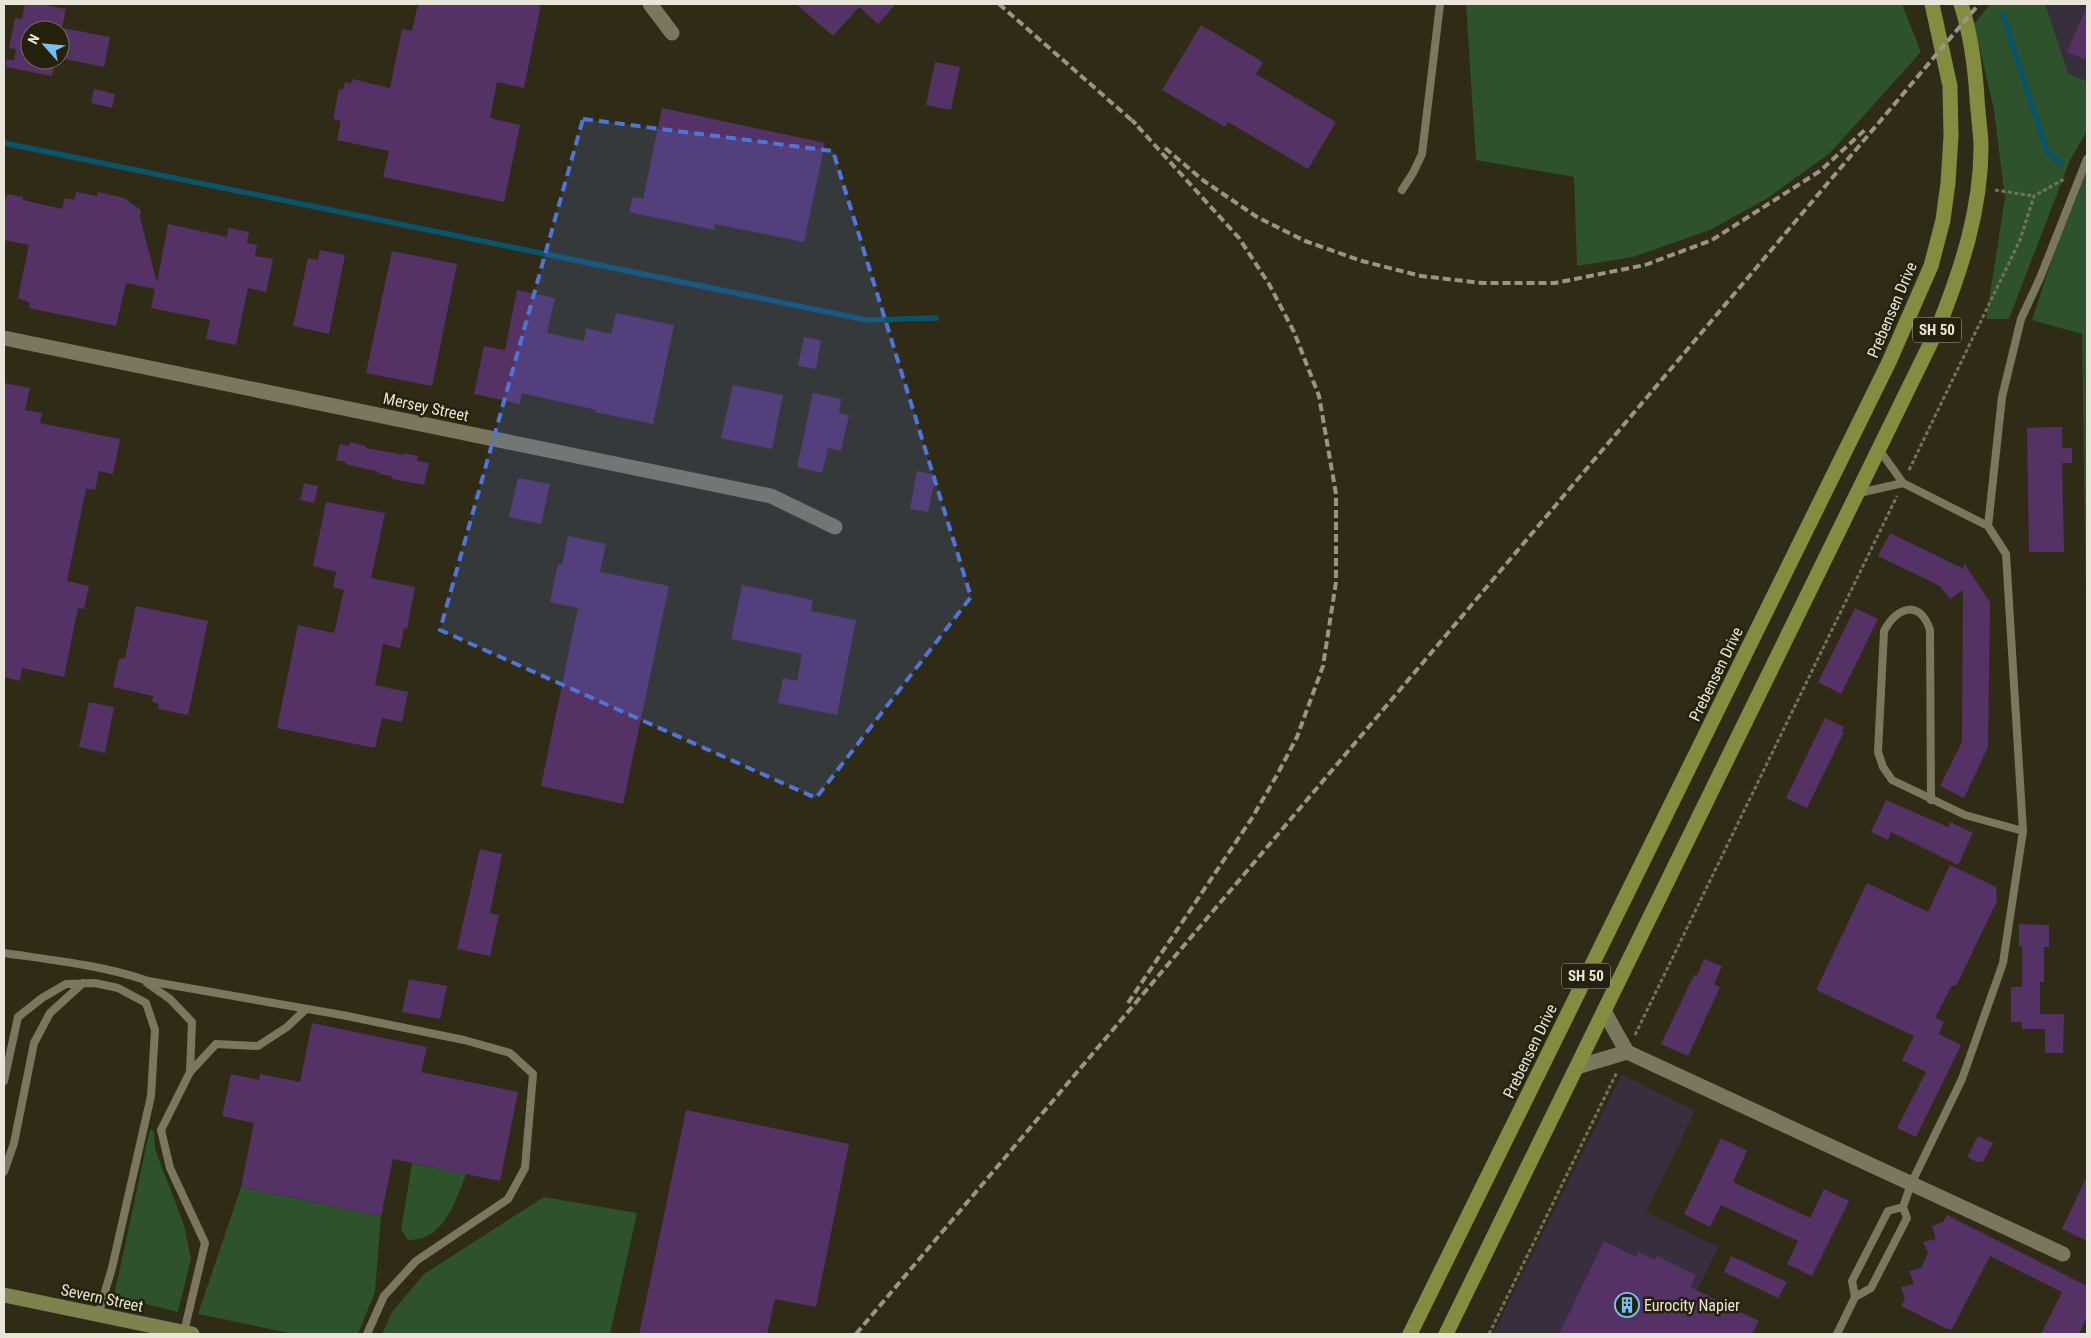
<svg xmlns="http://www.w3.org/2000/svg" width="2091" height="1338" viewBox="0 0 2091 1338" font-family="'Roboto Condensed',sans-serif">
	<rect width="100%" height="100%" fill="#2f2b16"/>
	<path fill="#382e3d" d="M2045,4H2087V82L2068,73Z
		M1622,1074L1695,1111L1646,1212L1718,1247L1676,1334H1493Z"/>
	<path fill="#2d522c" d="M1466,4H1902L1921,52L1830,153L1766,199L1710,230L1633,257L1577,266L1574,177L1476,160Z
		M1990,4H2045L2068,73L2087,82V131L2070,160L2009,319H1986L2005,198L1994,110L1974,24Z
		M2087,170V681L2082,334L2032,320L2054,253Z
		M150,1129L154,1132L155,1149L184,1225L191,1259L178,1312L114,1296Z
		M412,1163L466,1174C456,1201 443,1242 408,1240L401,1230Z
		M241,1187L381,1216L375,1292L358,1334H294L198,1314Z
		M544,1197L637,1213L610,1334H382L392,1312L424,1274Z"/>
	<g fill="none" stroke-linecap="round" stroke-linejoin="round">
		<path stroke="#0a546a" stroke-width="5.5" d="M2003,15L2047,152L2060,163
			M4,143L867,320L936,318"/>
	</g>
	<path fill="#543266" d="M25,4H41L66,9L62,28L110,37L104,67L60,58V30H30V60H55L52,76L6,67V60H14L16,49L9,48L15,18L22,19Z
		M418,4H541L524,88L497,82L490,118L520,125L504,202L383,177L389,151L337,140L341,121L333,119L339,89L343,90L345,82L351,84L352,79L390,88L402,29L412,31Z
		M796,4H896L878,24L859,7L833,36Z
		M2087,6V60L2067,52Z
		M1201,25L1263,62L1256,74L1336,122L1308,169L1228,122L1225,127L1162,90Z
		M935,62L960,67L951,110L926,105Z
		M94,89L115,94L112,108L91,103Z
		M662,108L825,143L804,242L715,224L714,230L629,212L633,197L643,199Z
		M76,192L97,196L98,192L124,198L141,210L140,217L157,283L168,224L227,237L228,228L249,232L247,243L257,245L255,256L273,259L266,292L248,288L236,345L206,339L210,320L151,308L155,289L126,283L116,326L29,308L30,303L18,298L29,245L4,240V196L7,197V194L23,197V200L62,209L65,198L74,200Z
		M320,250L345,255L329,334L293,326L308,258L318,260Z
		M392,251L457,264L432,386L366,373Z
		M517,290L555,298L547,333L584,341L586,328L611,334L616,313L674,325L653,424L595,412L596,410L522,393L520,404L474,394L484,346L505,350Z
		M804,337L821,340L816,369L798,366Z
		M4,383L30,388L25,410L42,413L40,423L120,439L113,474L99,471L95,490L86,489L67,581L89,586L84,609L78,608L64,677L22,668L20,681L4,677Z
		M733,385L783,395L772,449L721,438Z
		M813,393L841,399L839,413L849,415L841,451L828,448L822,473L797,467Z
		M2062,427V448H2072V463H2062L2064,552H2029L2027,428Z
		M350,442L366,446V448L404,455V453L418,456L417,461L429,463L424,485L392,479V476L379,474V472L345,464L346,462L336,460L340,444L350,446Z
		M917,471L936,475L928,512L910,509Z
		M518,478L550,484L541,524L509,517Z
		M304,483L318,486L314,503L300,500Z
		M326,502L385,513L371,578L415,587L407,629L404,628L400,648L383,644L375,685L408,692L402,722L382,718L375,748L277,728L298,625L334,633L344,590L333,587L336,572L313,566Z
		M1890,533L1964,569V563L1990,602L1988,747L1964,798L1940,786L1962,742L1963,590L1950,599L1940,586L1878,556Z
		M568,536L606,544L600,572L669,586L623,804L541,786L578,608L550,602L558,564L562,565Z
		M742,585L813,600L811,611L856,620L837,715L778,703L783,678L797,681L802,654L731,639Z
		M136,606L208,621L188,715L158,709L159,704L152,702L153,696L113,687L119,659L125,658Z
		M1855,608L1878,619L1841,694L1818,682Z
		M89,702L114,707L105,753L79,747Z
		M1825,718L1844,727L1842,731L1844,732L1807,808L1786,798Z
		M1886,800L1948,827L1950,822L1973,833L1958,865L1891,832L1888,840L1871,832Z
		M480,849L502,854L490,913L499,915L490,956L457,949Z
		M1950,865L1996,887L1997,901L1956,986L1952,985L1935,1018L1944,1022L1939,1034L1961,1045L1916,1137L1897,1128L1926,1072L1902,1060L1914,1036L1816,990L1867,883L1928,912Z
		M2019,924L2049,925V947H2044V982H2040V1014H2064L2063,1053H2045V1029H2022V1022H2011V987H2022V946H2019Z
		M1704,959L1722,966L1714,984L1720,987L1688,1056L1661,1044L1694,975L1697,976Z
		M409,979L447,986L440,1019L402,1012Z
		M312,1023L427,1047L421,1072L518,1092L500,1181L393,1159L381,1216L241,1187L254,1123L222,1116L231,1074L259,1080L260,1074L300,1082Z
		M686,1110L849,1144L816,1307L775,1299L767,1334H639Z
		M1978,1136L1993,1143L1983,1162H1977L1967,1157Z
		M1721,1138L1747,1151L1733,1182L1810,1218L1824,1189L1849,1201L1812,1276L1787,1264L1798,1241L1721,1205L1710,1227L1684,1214Z
		M2087,1176V1241L2062,1229Z
		M1947,1215L2087,1286V1317L2079,1334H2041L2062,1292L1990,1256L1952,1329H1947L1901,1306L1905,1299L1901,1287L1914,1284L1909,1271L1921,1268L1928,1253L1923,1242L1936,1239L1932,1226L1943,1222Z
		M1604,1241L1636,1257L1638,1252L1655,1260L1657,1256L1696,1275L1690,1287L1759,1321L1752,1334H1559Z
		M1731,1256L1787,1282L1778,1298L1724,1272Z"/>
	<g fill="none" stroke-linecap="round" stroke-linejoin="round">
		<path stroke="#75715f" stroke-width="3" stroke-dasharray="4 2.5" stroke-linecap="butt" d="M1995,190L2034,196
			M1909,470L2020,240L2034,196L2066,178
			M1635,1035L1897,496
			M1489,1334L1617,1072"/>
		<path stroke="#7b775f" stroke-width="8" d="M1402,190L1413,173L1422,154L1440,4
			M1859,493L1903,483
			M1988,526L2002,397L2021,319L2040,278L2087,159
			M1931,800L1930,630C1920,599 1897,607 1884,631L1878,752L1883,767L1892,780L1965,815L2023,831
			M4,953C52,960 102,965 148,981L342,1015L464,1040L510,1053L533,1074L525,1168L508,1199L416,1261L384,1296L367,1334
			M147,983L170,999L192,1022L190,1072
			M4,1081L18,1017L42,998L66,984L95,983L118,988L146,1003L155,1030L151,1096L112,1268L98,1315
			M4,1172L14,1143L34,1043L50,1013L83,983
			M1855,1297L1871,1288L1907,1218L1903,1207L1911,1184L1962,1079L2003,963L2023,831L2006,554L1988,526L1903,483L1878,448
			M184,1332L205,1243L170,1168L161,1130L190,1072L216,1044L258,1046L287,1027L306,1009
			M1837,1334L1855,1297L1852,1281L1888,1211L1903,1207"/>
		<path stroke="#7b775f" stroke-width="15" d="M650,4L672,33
			M4,338L771,496L835,527
			M1604,1011L1627,1052L2063,1254
			M1577,1067L1627,1052"/>
		<path stroke="#7e824f" stroke-width="15" d="M4,1295L192,1334"/>
		<path stroke="#828d3f" stroke-width="15" d="M1410,1334L1889,362L1931,266L1943,220L1948,183L1951,136L1950,86L1932,4
			M1446,1334L1938,328C1961,270 1982,208 1981,143C1980,128 1978,113 1977,98C1975,65 1971,35 1961,4"/>
		<path stroke="#989584" stroke-width="4" stroke-dasharray="8 4" stroke-linecap="butt" d="M999,4L1136,124
			M1165,148L1204,181L1257,217L1305,241L1362,261L1421,276L1482,283H1555L1645,265L1712,240L1820,171L1867,128
			M1128,1003L1252,818L1277,775L1297,737L1323,666L1336,582V494L1319,396L1294,332L1269,284L1239,238L1132,120
			M856,1334L1979,4"/>
	</g>
	<path fill="#5074d8" fill-opacity="0.2" stroke="#5074d8" stroke-width="4" stroke-dasharray="10 6" stroke-linejoin="round" d="M583,119L833,151L971,597L816,798L440,630Z"/>
	<defs>
		<symbol id="building-ring" viewBox="-11 -11 22 22"><circle r="9.5" fill="#25210c" stroke="#73c1f5" stroke-width="1.5"/><path d="M-4-6H4V6H1V3H-1V6H-4ZM-2.5-4.3h1.7v1.8h-1.7ZM.8-4.3h1.7v1.8H.8ZM-2.5-1h1.7V.8h-1.7ZM.8-1h1.7V.8H.8Z" fill="#73c1f5"/></symbol>
	</defs>
	<g fill-rule="evenodd">
		<use href="#building-ring" x="1613" y="1291" width="28" height="28"/>
	</g>
	<g text-anchor="middle" dominant-baseline="central" stroke-width="5" stroke-linejoin="round" paint-order="stroke">
		<g fill="#25210c" stroke="#aeab9c" stroke-width="1">
			<rect x="1913" y="317.5" width="48" height="25" rx="4"/>
			<rect x="1562" y="963.5" width="48" height="25" rx="4"/>
		</g>
		<g font-size="15" font-weight="bold" fill="#e9e6d9">
			<text x="1937" y="330">SH 50</text>
			<text x="1586" y="976">SH 50</text>
		</g>
		<g font-size="16" fill="#e9e6d9" stroke="#25210c">
			<text transform="translate(1892 310) rotate(-67)">Prebensen Drive</text>
			<text transform="translate(426 407) rotate(12)">Mersey Street</text>
			<text transform="translate(1716 674) rotate(-64)">Prebensen Drive</text>
			<text transform="translate(1530 1051) rotate(-64)">Prebensen Drive</text>
			<text transform="translate(102 1298) rotate(12)">Severn Street</text>
		</g>
		<g font-size="16" fill="#e9e6d9" stroke="#25210c" text-anchor="start">
			<text x="1644" y="1305">Eurocity Napier</text>
		</g>
	</g>
	<rect width="2091" height="1338" fill="none" stroke="#e9e6d9" stroke-width="10"/>
	<g transform="translate(45 45) rotate(297)"><circle r="24" fill="#25210c" stroke="#73705e"/>
	<path d="M0-4L9 19L0 12L-9 19Z" fill="#73c1f5"/>
	<text y="-8" font-size="14" font-weight="bold" text-anchor="middle" fill="#e9e6d9">N</text>
	</g>
</svg>
